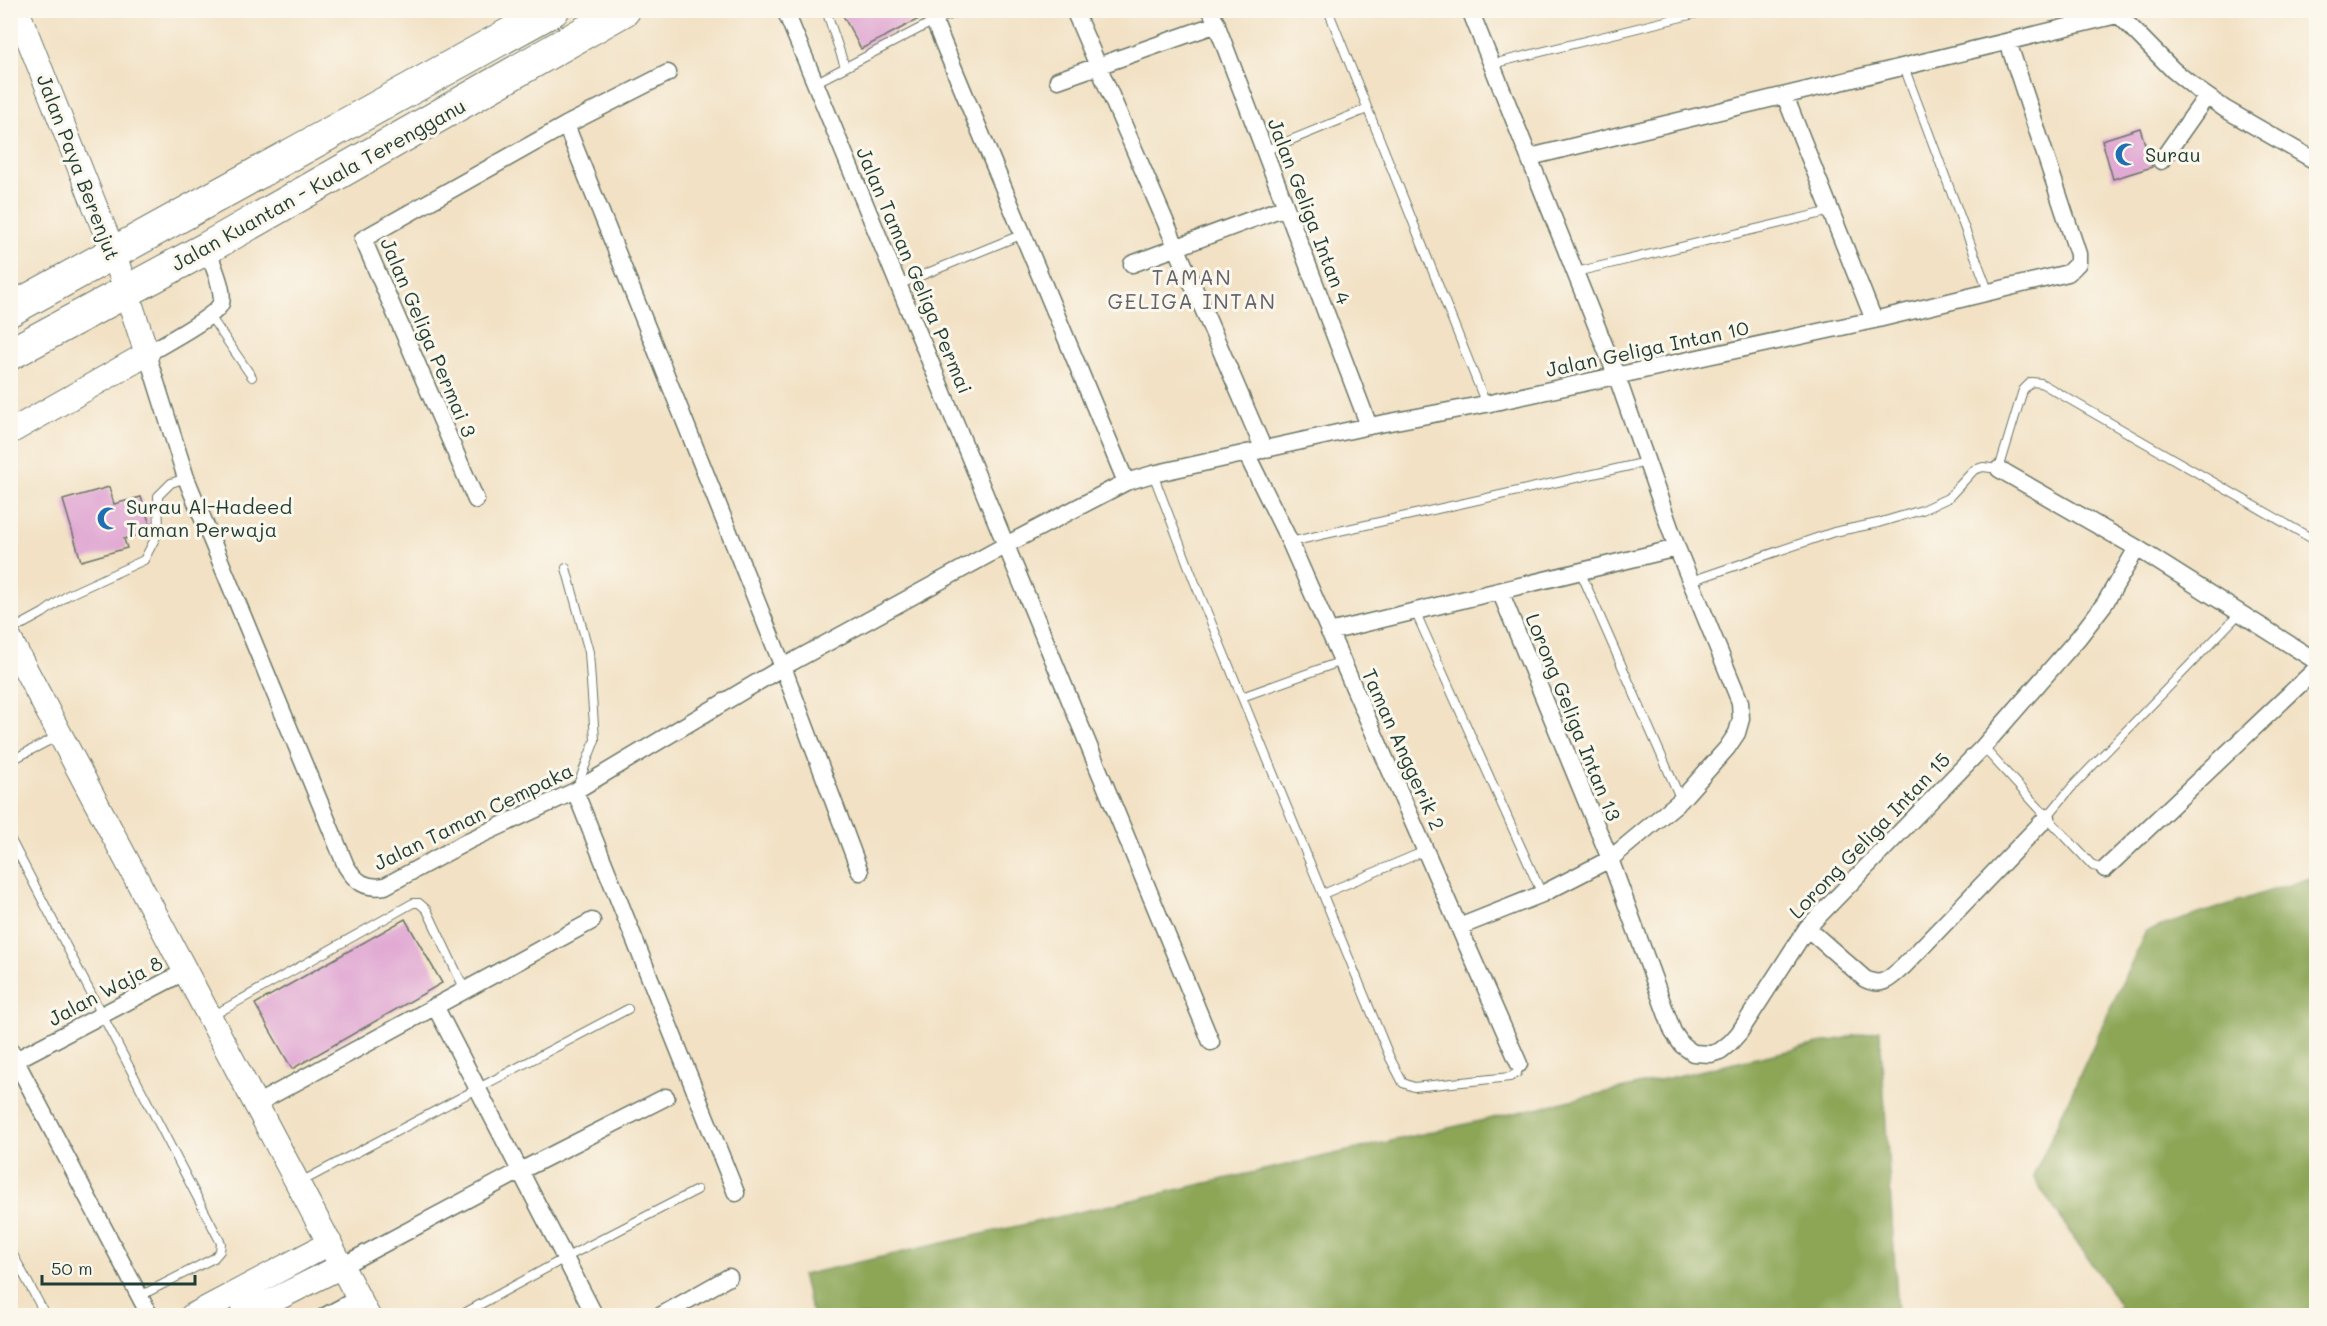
<svg xmlns="http://www.w3.org/2000/svg" width="2327" height="1326" viewBox="0 0 2327 1326" font-family="Mali,sans-serif">
	<rect width="100%" height="100%" fill="#fbf7ec"/>
	<filter id="ink" filterUnits="userSpaceOnUse"><feTurbulence type="fractalNoise" baseFrequency=".0167" numOctaves="2"/><feDisplacementMap in="SourceGraphic" scale="12" xChannelSelector="R" yChannelSelector="G"/><feConvolveMatrix kernelMatrix="1 2 1 2 8 2 1 2 1" color-interpolation-filters="sRGB"/></filter>
	<filter id="wash" filterUnits="userSpaceOnUse"><feTurbulence type="fractalNoise" baseFrequency=".008" numOctaves="4" result="noise"/><feDisplacementMap in="SourceGraphic" scale="24" xChannelSelector="R" yChannelSelector="G"/><feGaussianBlur stdDeviation="1.35" result="paint"/><feColorMatrix in="noise" values="0 0 0 0 0 0 0 0 0 0 0 0 0 0 0 0 0 1.4 0 .05"/><feComposite in="paint" operator="in"/></filter>
	<g filter="url(#wash)">
		<rect width="100%" height="100%" fill="#f2e1c4"/>
		<path fill="#8ca657" stroke="#567246" stroke-width="1.5" d="M2316,876V1315H2113L2120,1306L2033,1177L2146,931Z
			M1880,1030L1898,1315L813,1316L802,1275Z"/>
		<g id="blocks">
			<path fill="#e1a9d3" d="M840,10H936L861,49Z
				M2140,128L2152,167L2113,179L2102,140Z
				M109,487L114,504L141,497L152,531L124,539L127,548L81,561L63,500Z
				M405,919L442,983L292,1069L255,1004Z"/>
		</g>
	</g>
	<g filter="url(#ink)">
		<use href="#blocks" fill-opacity="0" stroke="#697666" stroke-width="1.5"/>
		<g fill="none" stroke-linecap="round" stroke-linejoin="round">
			<defs>
				<path id="lane" d="M826,10L845,67
					M1328,10L1486,404
					M1492,64L1710,10
					M1904,67L1989,293
					M815,83L934,21L964,10
					M1264,151L1367,109
					M1576,272L1831,211
					M898,285L1023,234
					M210,316L252,377
					M1153,474L1195,583L1390,1058L1403,1083L1414,1087L1510,1077L1517,1073L1519,1064
					M1290,542L1647,462
					M566,568L589,652L595,740L577,787
					M1580,571L1681,800
					M1691,581L1834,532L1878,523L1922,510L1948,498L1974,470L1983,467L1999,469L2023,390L2031,382L2041,383L2316,541
					M1415,611L1542,894
					M10,631L43,613L68,595L144,560L159,531L158,496L171,483L186,478
					M1242,697L1342,661
					M1983,747L2047,817
					M10,761L58,736
					M10,838L221,1243L220,1251L214,1258L140,1296
					M2105,869L2093,866L2047,817L2071,788L2241,612
					M1323,894L1425,851
					M212,1016L413,903H419L427,910L465,990
					M299,1183L628,1009
					M10,1249L46,1316
					M459,1316L565,1258L697,1190"/>
				<path id="street" d="M785,10L1211,1042
					M1074,10L1264,450
					M1211,10L1369,426
					M2114,10L2173,70L2198,90L2225,109L2312,159
					M934,21L1126,482
					M1058,80L1217,24
					M1785,96L1874,320
					M566,125L783,667L860,872
					M1530,157L2117,15
					M2161,161L2206,97
					M207,248C211,261 225,290 221,303C216,317 161,345 147,354L186,478L346,866C356,882 365,889 385,886L470,840L575,791L783,667L1006,545L1126,482L1153,474L1369,426L1486,404L1874,320L2068,273L2078,263V254L2008,42
					M1132,264L1285,207
					M1246,453L1290,542L1519,1064
					M1999,469L2137,548L2316,661
					M476,500L363,239L566,125L668,73
					M1500,591L1610,859L1673,1032L1682,1045L1693,1053L1711,1054L1720,1051L1730,1043L1739,1033L1807,928L1983,747L2079,637L2105,603L2137,548
					M1329,632L1677,548
					M575,791L736,1193
					M2105,869L2316,669
					M1459,927L1542,894L1610,859L1681,800L1727,748L1737,733L1741,719L1740,702L1677,548L1617,377L1470,10
					M1807,928L1865,979C1883,988 1890,978 1904,966L2047,817
					M435,1006L595,1316
					M10,1050L150,1316
					M10,1063L186,971
					M256,1104L592,921
					M342,1266L522,1170L666,1097
					M325,1316L359,1298
					M660,1316L729,1277"/>
				<path id="secondary" d="M10,432L147,354L114,254L17,10
					M10,640L368,1316
					M192,1316L330,1243
					M242,1316L342,1266"/>
				<path id="highway" d="M10,310L553,10
					M10,354L207,248L624,10"/>
			</defs>
			<use href="#lane" stroke="#697666" stroke-width="10"/>
			<use href="#street" stroke="#697666" stroke-width="19"/>
			<use href="#secondary" stroke="#697666" stroke-width="26"/>
			<use href="#highway" stroke="#697666" stroke-width="34"/>
			<use href="#lane" stroke="#fff" stroke-width="8"/>
			<use href="#street" stroke="#fff" stroke-width="16"/>
			<use href="#secondary" stroke="#fff" stroke-width="24"/>
			<use href="#highway" stroke="#fff" stroke-width="32"/>
		</g>
	</g>
	<defs>
		<symbol id="mosque-bare" viewBox="-9 -9 18 18"><path d="M3.5-4.9A6 6 0 1 0 3.5 4.9A5 5 0 1 1 3.5-4.9Z" fill="#1f6fb2" stroke="#fbf7ec" stroke-width="2.5" paint-order="stroke"/></symbol>
	</defs>
	<g fill-rule="evenodd">
		<use href="#mosque-bare" x="2110" y="138" width="33" height="33"/>
		<use href="#mosque-bare" x="92" y="502" width="33" height="33"/>
	</g>
	<g text-anchor="middle" dominant-baseline="central" stroke-width="6" stroke-linejoin="round" paint-order="stroke">
		<g font-size="20" fill="#1f3d34" stroke="#fbf7ec" text-anchor="start">
			<text x="2145" y="154">Surau</text>
			<text x="126" y="506">Surau Al-Hadeed<tspan x="126" dy="23">Taman Perwaja</tspan></text>
		</g>
		<g font-size="20" fill="#1f3d34" stroke="#fbf7ec">
			<text transform="translate(79 167) rotate(69)">Jalan Paya Berenjut</text>
			<text transform="translate(318 184) rotate(-29)">Jalan Kuantan - Kuala Terengganu</text>
			<text transform="translate(1310 211) rotate(69)">Jalan Geliga Intan 4</text>
			<text transform="translate(915 270) rotate(67)">Jalan Taman Geliga Permai</text>
			<text transform="translate(429 337) rotate(67)">Jalan Geliga Permai 3</text>
			<text transform="translate(1647 348) rotate(-12)">Jalan Geliga Intan 10</text>
			<text transform="translate(1574 717) rotate(68)">Lorong Geliga Intan 13</text>
			<text transform="translate(1404 749) rotate(66)">Taman Anggerik 2</text>
			<text transform="translate(473 816) rotate(-26)">Jalan Taman Cempaka</text>
			<text transform="translate(1869 835) rotate(-46)">Lorong Geliga Intan 15</text>
			<text transform="translate(105 990) rotate(-28)">Jalan Waja 8</text>
		</g>
		<g font-size="21" letter-spacing="1.5" fill="#63636c" stroke="#fbf7ec">
			<text x="1192" y="276">TAMAN<tspan x="1192" dy="24">GELIGA INTAN</tspan></text>
		</g>
	</g>
	<rect width="2327" height="1326" fill="none" stroke="#fbf7ec" stroke-width="36"/>
	<path d="M42 1275v9h153v-9" fill="none" stroke="#1f3d34" stroke-width="3"/>
	<text x="51" y="1275" font-size="18" fill="#1f3d34" stroke="#fbf7ec" stroke-width="4.5" paint-order="stroke">50 m</text>
</svg>
